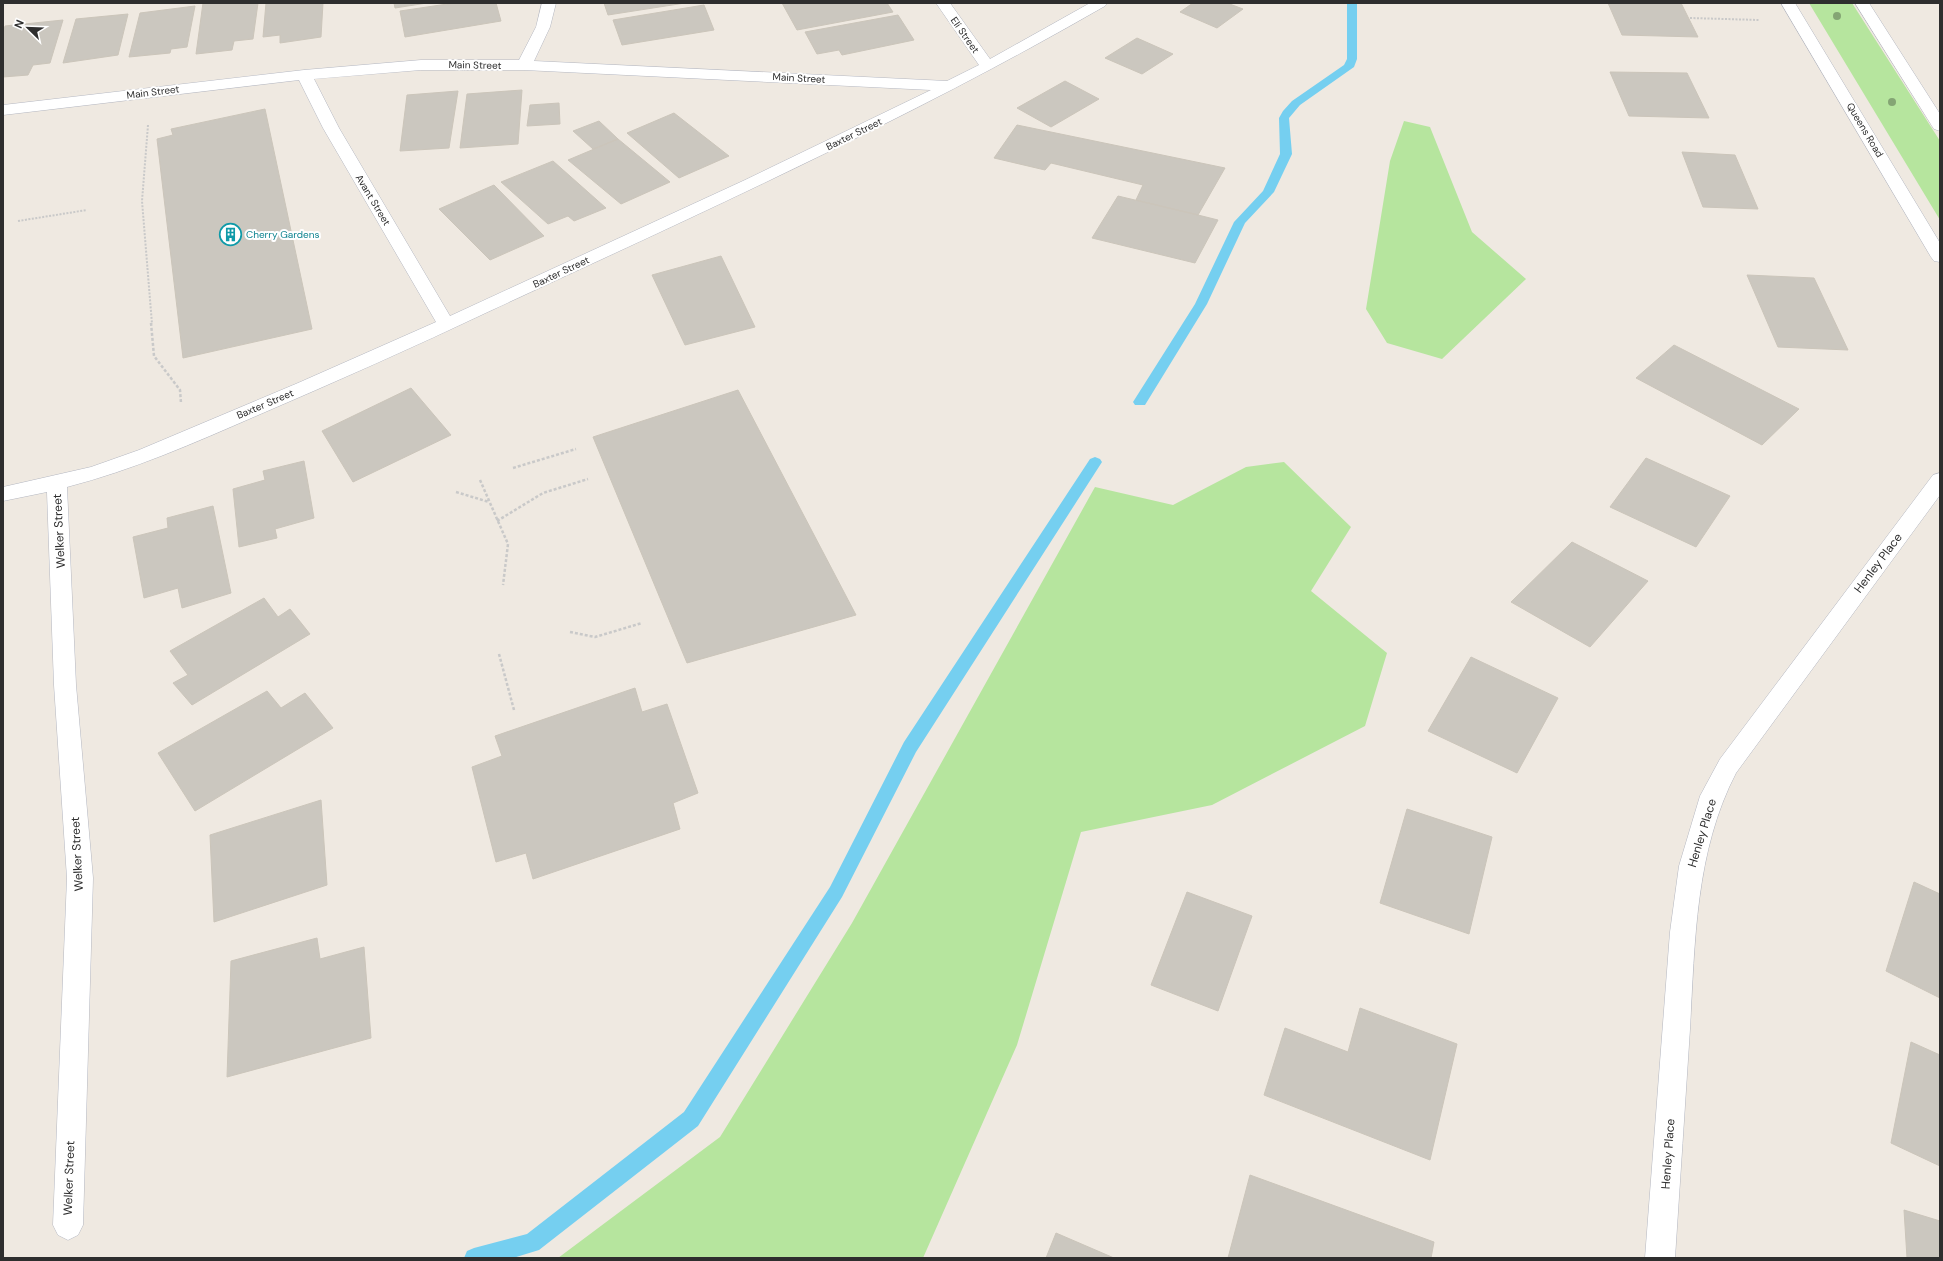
<svg xmlns="http://www.w3.org/2000/svg" width="1943" height="1261" viewBox="0 0 1943 1261" font-family="'DM Sans',sans-serif">
	<rect width="100%" height="100%" fill="#efe9e1"/>
	<path fill="#b6e59e" d="M1809,3H1852L1940,141V220Z
		M1404,121L1430,127L1472,232L1526,279L1442,359L1387,343L1366,309L1390,161Z
		M1284,462L1351,527L1311,591L1387,653L1365,726L1212,805L1081,832L1017,1045L923,1258H558L720,1137L852,923L1095,487L1173,505L1246,467Z"/>
	<g fill="none" stroke-linecap="round" stroke-linejoin="round">
		<path fill="#75cff0" fill-rule="evenodd" d="M1347,3H1357V59L1354,67L1300,105L1289,118L1292,154L1274,192L1245,223L1207,304L1145,405H1135L1133,402L1195,304L1234,222L1263,191L1280,154L1279,118L1283,111L1292,101L1344,65L1347,59Z
			M1095,457L1100,459L1102,462L916,752L842,897L698,1126L539,1250L513,1258H464L467,1251L474,1248L527,1234L684,1112L830,887L904,742L1090,459Z"/>
	</g>
	<path fill="#cbc7bf" stroke="#cbc5ba" d="M203,3H258L253,39L234,41L232,50L196,54Z
		M266,3H323L321,37L280,43V35L263,37Z
		M394,3H427L395,8Z
		M454,3H496L501,21L405,37L400,11Z
		M604,3H685L608,15Z
		M782,3H887L893,12L797,30Z
		M1193,3H1227L1243,9L1217,28L1180,12Z
		M1608,3H1681L1698,37L1622,35Z
		M704,5L714,30L622,45L613,20Z
		M195,6L187,47L171,49L170,53L129,57L140,13Z
		M128,14L118,55L63,63L76,19Z
		M898,15L914,40L842,55L839,50L817,54L805,32Z
		M63,20L50,63L33,65L28,75L3,77V34L5,26Z
		M1137,38L1173,54L1142,74L1105,58Z
		M1610,72L1687,73L1709,118L1629,116Z
		M1065,81L1099,99L1051,127L1017,108Z
		M522,90L518,144L460,148L467,94Z
		M458,91L449,148L400,151L407,95Z
		M559,103L560,124L527,126L530,105Z
		M265,109L312,329L183,358L157,139L173,135L171,129Z
		M674,113L729,156L679,178L627,133Z
		M599,121L618,139L593,149L573,131Z
		M1017,125L1225,168L1198,215L1136,200L1143,185L1051,163L1045,170L994,158Z
		M618,139L670,182L621,204L568,160Z
		M1682,152L1735,155L1758,209L1703,207Z
		M553,161L606,208L574,221L568,216L548,224L501,182Z
		M494,185L544,236L490,260L439,209Z
		M1118,196L1198,215L1218,220L1195,263L1092,238Z
		M721,256L755,327L685,345L652,275Z
		M1747,275L1814,278L1848,350L1778,347Z
		M1674,345L1799,409L1762,445L1636,378Z
		M411,388L451,435L353,482L322,431Z
		M738,390L856,615L687,663L593,437Z
		M1646,458L1730,496L1696,547L1610,507Z
		M304,461L314,518L275,529L277,538L239,547L233,489L265,480L263,471Z
		M213,506L231,593L182,608L178,588L144,598L133,537L168,528L167,518Z
		M1572,542L1648,581L1590,647L1511,602Z
		M264,598L278,617L290,609L310,634L192,705L173,683L188,675L170,651Z
		M1471,657L1558,698L1517,773L1428,731Z
		M635,688L642,712L667,704L698,793L673,803L680,829L533,879L526,853L496,862L472,767L502,756L495,736Z
		M267,691L281,708L305,693L333,728L195,811L158,753Z
		M321,800L327,885L214,922L210,835Z
		M1407,809L1492,837L1469,934L1380,903Z
		M1914,882L1940,894V998L1886,971Z
		M1187,892L1252,916L1218,1011L1151,985Z
		M317,938L320,959L364,947L371,1038L227,1077L231,961Z
		M1360,1008L1457,1044L1430,1160L1264,1095L1285,1028L1348,1052Z
		M1911,1042L1940,1055V1166L1891,1143Z
		M1250,1175L1434,1242L1431,1258H1228Z
		M1904,1210L1940,1221V1258H1907Z
		M1056,1233L1114,1258H1046Z"/>
	<g fill="none" stroke-linecap="round" stroke-linejoin="round">
		<defs>
			<path id="minor" d="M542,3H556L550,27L534,61L947,81L979,65L936,3H950L990,59L1090,3H1107L1105,6C907,120 699,214 492,310C414,347 335,382 256,416C194,443 133,470 67,487L76,685L93,878L83,1225L78,1235L68,1240L58,1235L53,1225L67,878L54,685L47,492L3,501V487L91,467L139,450L298,383L436,322L323,128L299,80L3,115V105L304,70L421,60H519L536,27ZM421,70H524L931,90L745,180L450,316L339,128L314,79Z
				M1940,473V495L1736,773C1695,852 1695,942 1690,1029C1685,1105 1680,1182 1675,1258H1645L1670,932L1679,866L1700,796L1720,759L1933,475Z"/>
			<path id="secondary" d="M1781,3H1795L1940,243V262L1934,261L1931,257Z
				M1855,3H1869L1940,114V131L1934,129L1932,126Z"/>
		</defs>
		<use href="#minor" stroke="#b4b7c1" stroke-width="1"/>
		<use href="#secondary" stroke="#b4b7c1" stroke-width="1"/>
		<path stroke="#c9c9c9" stroke-width="2" stroke-dasharray="2 1.5" stroke-linecap="butt" d="M1690,18L1759,20
			M148,125L142,201L152,324
			M18,221L87,210"/>
		<path stroke="#c9c9c9" stroke-width="2.5" stroke-dasharray="3 2" stroke-linecap="butt" d="M151,323L154,356L180,390L181,403
			M513,468L576,449
			M480,480L508,544L503,585
			M456,492L489,502
			M497,521L543,493L588,479
			M570,632L595,637L642,623
			M499,654L514,710"/>
		<use href="#minor" fill="#fff" fill-rule="evenodd"/>
		<use href="#secondary" fill="#fff" fill-rule="evenodd"/>
	</g>
	<g fill="#84a574">
		<circle cx="1837" cy="16" r="4"/>
		<circle cx="1892" cy="102" r="4"/>
	</g>
	<defs>
		<symbol id="building-ring" viewBox="-11 -11 22 22"><circle r="9.5" fill="#fff" stroke="#0f9aa8" stroke-width="1.5"/><path d="M-4-6H4V6H1V3H-1V6H-4ZM-2.5-4.3h1.7v1.8h-1.7ZM.8-4.3h1.7v1.8H.8ZM-2.5-1h1.7V.8h-1.7ZM.8-1h1.7V.8H.8Z" fill="#0f9aa8"/></symbol>
	</defs>
	<g fill-rule="evenodd">
		<use href="#building-ring" x="218" y="222" width="25" height="25"/>
	</g>
	<g text-anchor="middle" dominant-baseline="central" stroke-width="4" stroke-linejoin="round" paint-order="stroke">
		<g font-size="10" fill="#2e2e2e" stroke="#fff">
			<text transform="translate(965 35) rotate(55)">Eli Street</text>
			<text transform="translate(475 65) rotate(1)">Main Street</text>
			<text transform="translate(799 78) rotate(3)">Main Street</text>
			<text transform="translate(153 92) rotate(-7)">Main Street</text>
			<text transform="translate(1865 130) rotate(59)">Queens Road</text>
			<text transform="translate(854 134) rotate(-26)">Baxter Street</text>
			<text transform="translate(373 200) rotate(59)">Avant Street</text>
			<text transform="translate(561 272) rotate(-25)">Baxter Street</text>
			<text transform="translate(265 404) rotate(-23)">Baxter Street</text>
		</g>
		<g font-size="10" fill="#0d838f" stroke="#fff" text-anchor="start">
			<text x="246" y="234">Cherry Gardens</text>
		</g>
		<g font-size="12" fill="#2e2e2e" stroke="#fff">
			<text transform="translate(59 531) rotate(-93)">Welker Street</text>
			<text transform="translate(1878 563) rotate(-53)">Henley Place</text>
			<text transform="translate(1702 833) rotate(-73)">Henley Place</text>
			<text transform="translate(77 854) rotate(-93)">Welker Street</text>
			<text transform="translate(1668 1154) rotate(-86)">Henley Place</text>
			<text transform="translate(69 1178) rotate(-88)">Welker Street</text>
		</g>
	</g>
	<rect width="1943" height="1261" fill="none" stroke="#2e2e2e" stroke-width="8"/>
	<g transform="translate(28 28) rotate(293)" stroke="#ffffff" stroke-width="3" paint-order="stroke">
	<path d="M0-3L7 15L0 10L-7 15Z" fill="#2e2e2e"/>
	<text y="-6" font-size="11" font-weight="bold" text-anchor="middle" fill="#2e2e2e">N</text>
	</g>
</svg>
